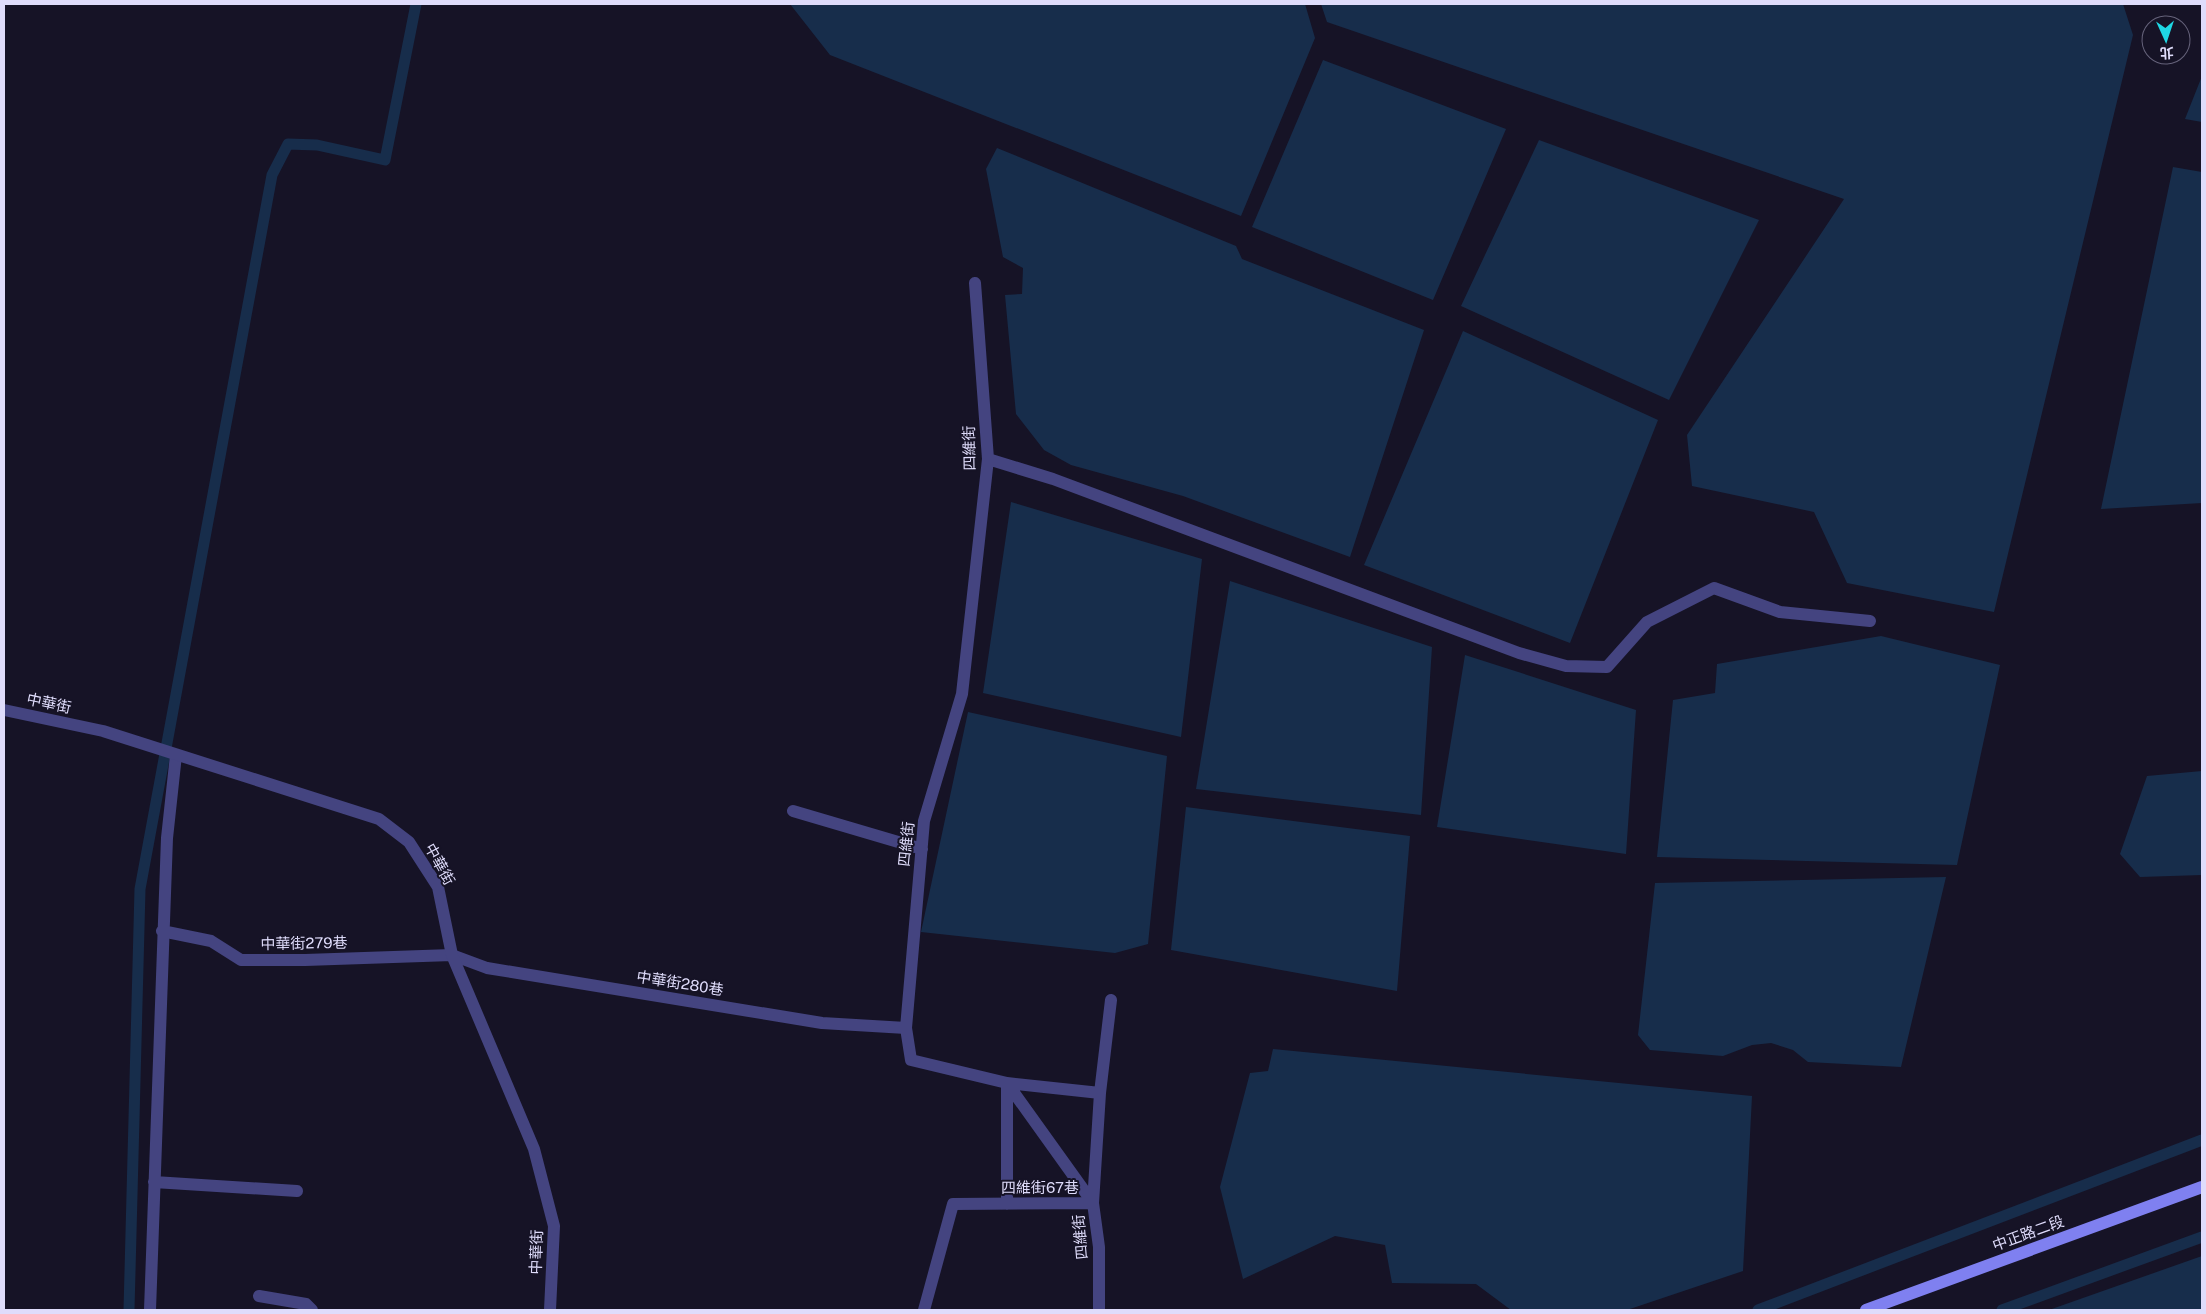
<svg xmlns="http://www.w3.org/2000/svg" width="2206" height="1314" viewBox="0 0 2206 1314" font-family="'Public Sans','Noto Sans TC',sans-serif">
	<rect width="100%" height="100%" fill="#161326"/>
	<path fill="#172d4b" d="M790,4H1305L1315,38L1241,216L830,55Z
		M1321,4H2123L2133,35L1994,612L1847,583L1814,512L1692,486L1687,435L1844,199L1327,22Z
		M1323,60L1506,129L1433,300L1252,227Z
		M2202,76V122L2185,119Z
		M1539,140L1759,220L1669,400L1461,306Z
		M997,148L1236,246L1242,259L1424,330L1350,557L1183,496L1071,465L1044,450L1016,414L1005,295L1022,294L1023,268L1003,257L986,169Z
		M2173,167L2202,172V503L2101,509Z
		M1463,331L1658,420L1570,643L1364,565Z
		M1011,502L1202,559L1181,737L983,693Z
		M1230,581L1432,647L1421,815L1196,789Z
		M1881,636L2000,665L1957,865L1657,857L1673,700L1715,693L1717,664Z
		M1465,655L1636,710L1626,854L1437,827Z
		M968,712L1167,756L1148,944L1115,953L921,932Z
		M2202,771V875L2140,877L2120,854L2147,776Z
		M1186,807L1410,836L1397,991L1171,950Z
		M1946,877L1901,1067L1808,1062L1793,1050L1771,1043L1752,1045L1723,1056L1650,1050L1638,1035L1655,883Z
		M1273,1049L1752,1096L1743,1271L1627,1310H1511L1476,1284L1392,1283L1385,1245L1335,1236L1243,1279L1220,1187L1250,1073L1268,1071Z
		M2202,1256V1310H2049Z"/>
	<g fill="none" stroke-linecap="round" stroke-linejoin="round">
		<path stroke="#172d4b" stroke-width="11" d="M129,1310L140,889L272,175L288,144L317,145L385,160L416,4
			M1758,1310L2202,1140
			M2002,1310L2202,1237"/>
		<path stroke="#444480" stroke-width="12" d="M975,283L988,459L962,694L924,821L906,1028L911,1060L1007,1083L1093,1203L1099,1247V1310
			M988,459L1053,479L1519,653L1566,666L1607,667L1647,622L1714,588L1780,612L1870,621
			M793,811L922,849
			M162,931L211,941L241,960H305L452,955L487,968L822,1023L906,1028
			M154,1182L297,1191
			M1007,1204V1083L1100,1093
			M259,1296L306,1304L312,1310
			M150,1310L167,838L176,755
			M924,1310L953,1204L1093,1203L1100,1093L1111,1000"/>
		<path stroke="#444480" stroke-width="12" d="M4,710L103,731L379,819L409,842L438,887L452,955L534,1149L554,1226L550,1310"/>
		<path stroke="#7f80f0" stroke-width="12" d="M1866,1310L2202,1187"/>
	</g>
	<g text-anchor="middle" dominant-baseline="central" stroke-width="4" stroke-linejoin="round" paint-order="stroke">
		<g font-size="15" fill="#dfdcfb" stroke="#161326">
			<text transform="translate(969 448) rotate(-91)">四維街</text>
			<text transform="translate(49 703) rotate(12)">中華街</text>
			<text transform="translate(906 844) rotate(-84)">四維街</text>
			<text transform="translate(440 864) rotate(61)">中華街</text>
			<text transform="translate(304 943) rotate(-1)">中華街279巷</text>
			<text transform="translate(680 983) rotate(9)">中華街280巷</text>
			<text x="1040" y="1187">四維街67巷</text>
			<text transform="translate(2028 1233) rotate(-20)">中正路二段</text>
			<text transform="translate(1080 1237) rotate(-95)">四維街</text>
			<text transform="translate(536 1252) rotate(-88)">中華街</text>
		</g>
	</g>
	<rect width="2206" height="1314" fill="none" stroke="#dfdcfb" stroke-width="10"/>
	<g transform="translate(2166 40) rotate(177)"><circle r="24" fill="#161326" stroke="#66637b"/>
	<path d="M0-4L9 19L0 12L-9 19Z" fill="#1fd7e4"/>
	<text y="-8" font-size="14" font-weight="bold" text-anchor="middle" fill="#dfdcfb">北</text>
	</g>
</svg>
